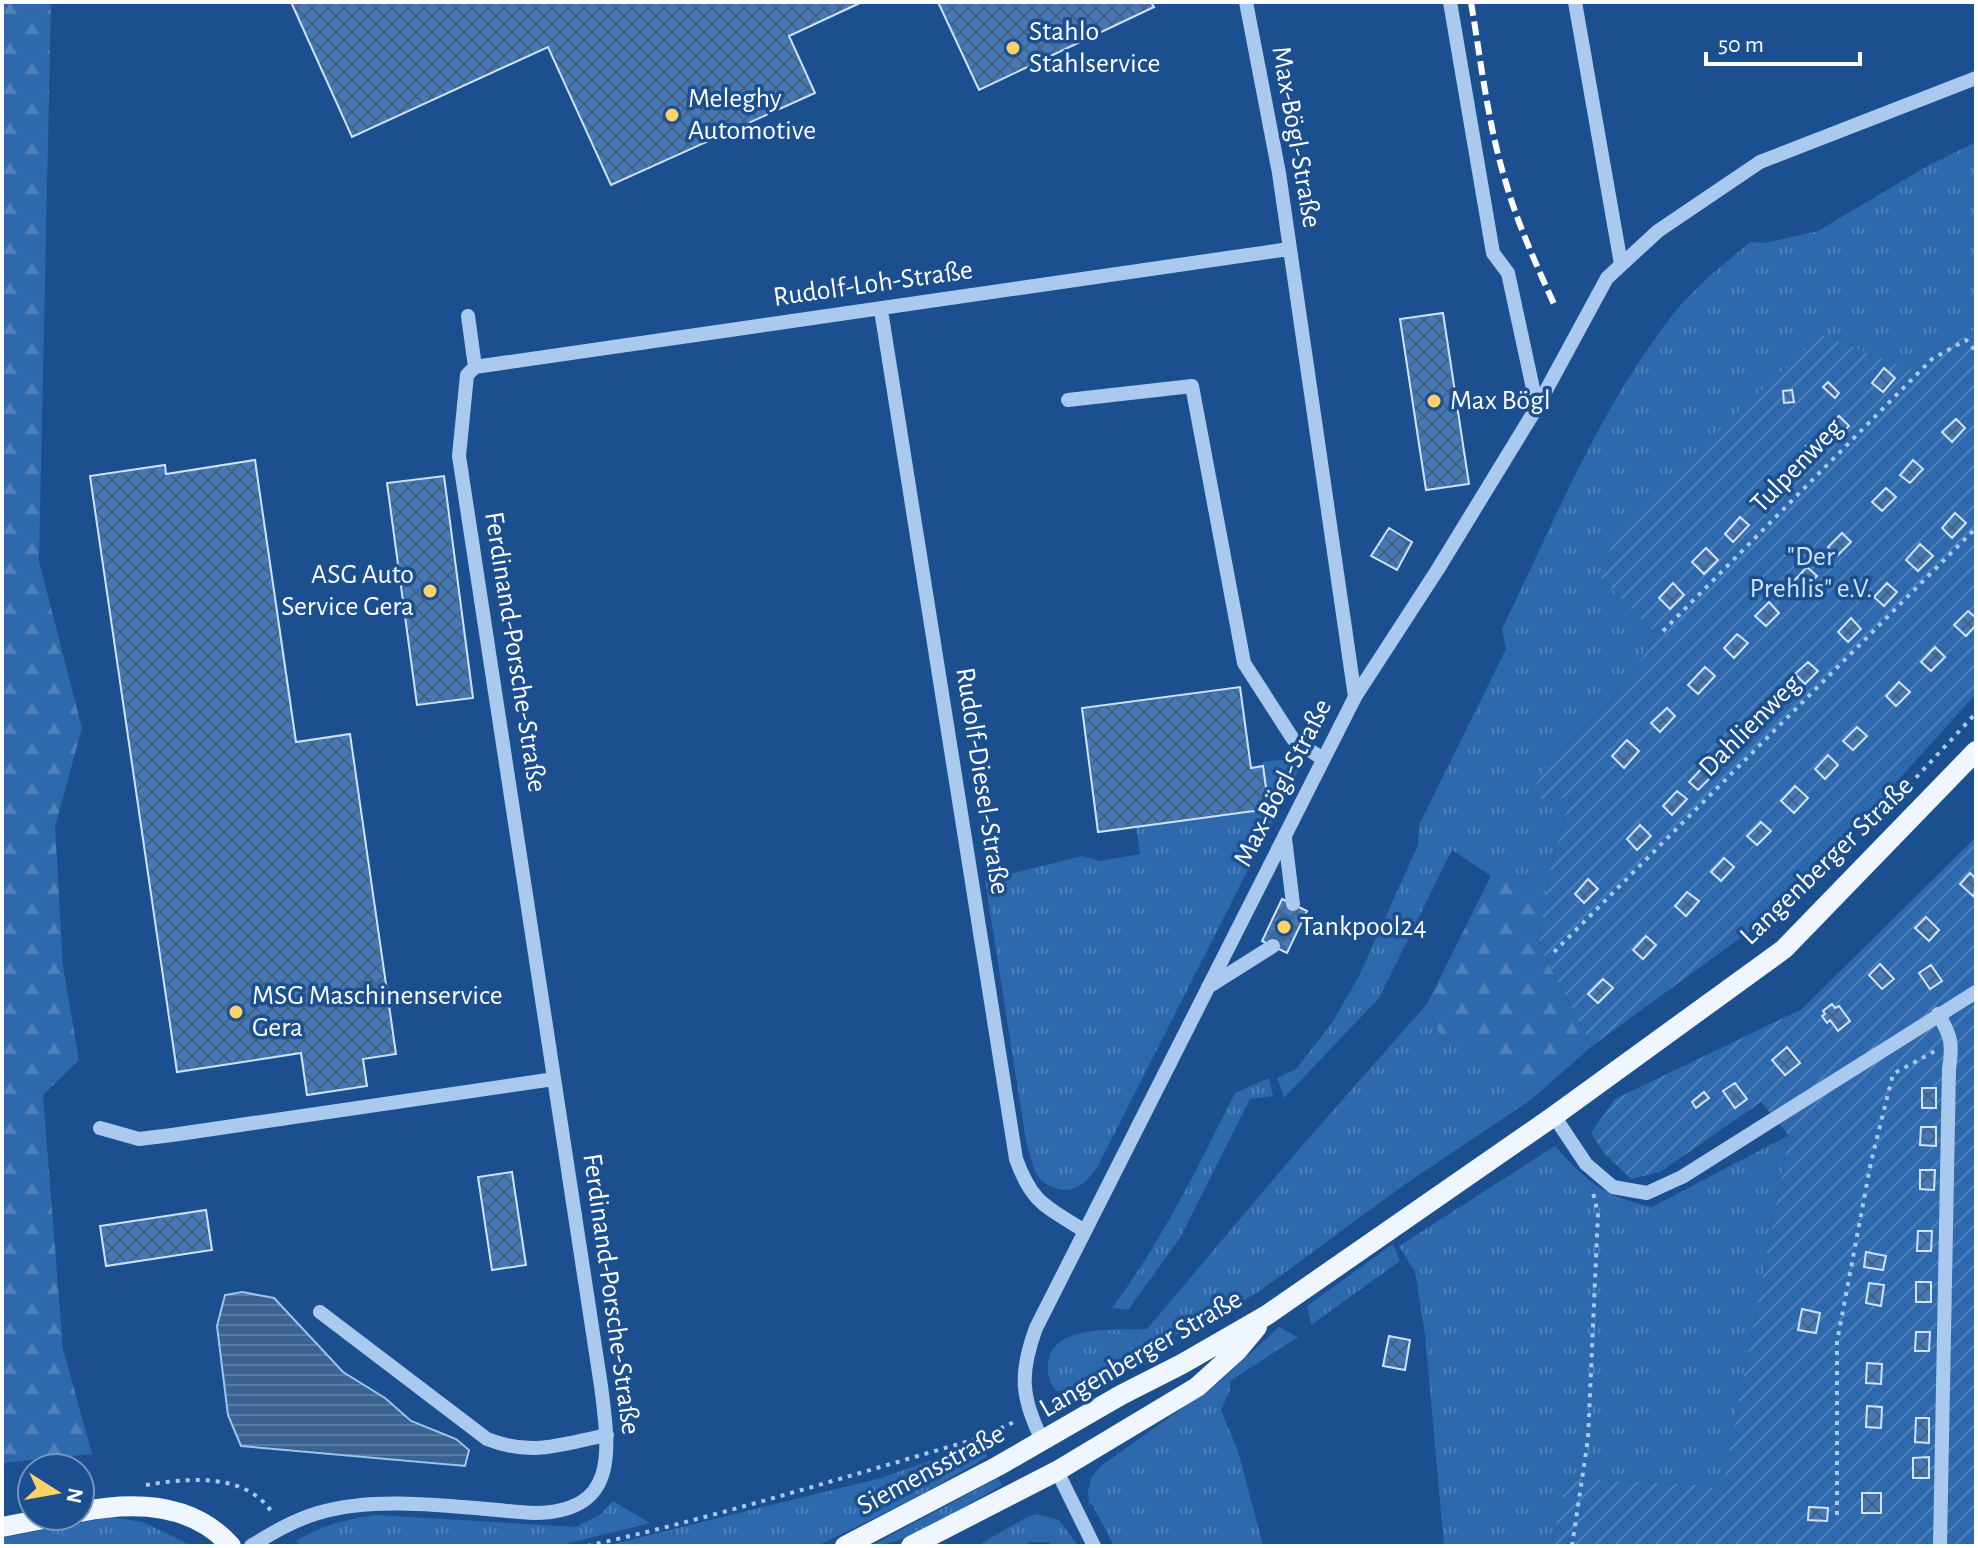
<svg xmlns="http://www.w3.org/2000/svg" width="1978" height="1548" viewBox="0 0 1978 1548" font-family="'Alegreya Sans',sans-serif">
	<defs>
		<pattern id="grass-tufts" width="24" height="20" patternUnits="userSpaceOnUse" patternTransform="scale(2)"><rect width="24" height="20" fill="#2e69ad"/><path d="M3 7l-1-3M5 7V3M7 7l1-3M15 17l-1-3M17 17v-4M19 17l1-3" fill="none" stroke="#4d80b9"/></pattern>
		<pattern id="forest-firs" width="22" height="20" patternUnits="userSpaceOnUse" patternTransform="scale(2)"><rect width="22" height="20" fill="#2e69ad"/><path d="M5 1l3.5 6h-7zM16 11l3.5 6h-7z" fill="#4d80b9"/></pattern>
		<pattern id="garden-furrows" width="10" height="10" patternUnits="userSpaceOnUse" patternTransform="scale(2)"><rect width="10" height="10" fill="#2e69ad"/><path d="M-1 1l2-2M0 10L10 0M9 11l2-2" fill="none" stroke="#4d80b9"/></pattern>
		<pattern id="water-rules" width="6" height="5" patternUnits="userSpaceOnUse" patternTransform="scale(2)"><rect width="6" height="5" fill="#3c6290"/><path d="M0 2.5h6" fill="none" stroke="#597aa1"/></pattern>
		<pattern id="building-cross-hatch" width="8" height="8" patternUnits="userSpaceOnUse" patternTransform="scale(2)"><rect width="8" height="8" fill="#4478b7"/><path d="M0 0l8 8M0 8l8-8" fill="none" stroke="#486282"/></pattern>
	</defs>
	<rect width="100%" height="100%" fill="#1b4f8f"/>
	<path fill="url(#grass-tufts)" d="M1976,142V329L1600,577L1657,636L1610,703L1551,758L1529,800L1570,796L1548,877L1491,876L1452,850L1379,998L1284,1098L1277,1078L1296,1069L1332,1023L1359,976L1418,845L1419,825L1506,649L1502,629C1554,522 1600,407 1674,313C1696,286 1724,264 1750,242L1765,243L1818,231L1929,165Z
		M1277,760L1289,761L1299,769L1098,1166C1087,1181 1076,1195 1056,1188C1050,1186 1043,1183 1039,1178C1033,1170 1031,1156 1027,1147L985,880L1082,856L1100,861L1140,854L1136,827L1268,809L1262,762Z
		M1427,1004L1441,1038L1477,1048L1520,1076L1532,1099L1404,1185L1257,1293L1086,1382L1062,1391H1056C1049,1382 1047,1373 1048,1362C1054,1323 1118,1331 1147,1329L1300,1148Z
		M1269,1078L1273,1096L1250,1099L1180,1238L1128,1310L1112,1308C1162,1241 1198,1167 1235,1093Z
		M1789,1135L1722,1491L1700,1485L1567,1478L1551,1546H1444L1425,1335L1415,1272L1399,1246L1555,1146C1588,1183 1603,1196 1652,1207Z
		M1393,1244L1400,1261L1311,1325L1307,1306Z
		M1279,1327L1298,1337L1230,1381V1390L1221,1410L1239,1454L1263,1546H1114L1092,1504H1089L1088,1492L1091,1478L1101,1466L1219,1382Z
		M975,1445L982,1447L987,1457L917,1497L817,1546H605L881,1478Z
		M998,1478L1002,1485C970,1503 905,1546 871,1546Z
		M613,1501L650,1523L557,1546H302L296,1541C322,1525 347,1519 376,1515L576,1527L601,1514Z
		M1037,1514L1059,1520L1078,1546H1051L1050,1542H1029L1027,1546H977L1025,1518Z
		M110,1517L143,1522L193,1546H2V1538Z"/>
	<path fill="url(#forest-firs)" d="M2,2H51L39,561L82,728L55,827L63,966L79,1060L43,1095L63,1349L92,1454L2,1463Z
		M1491,876L1548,877L1539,946L1592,1046L1532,1099L1519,1075L1477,1048L1441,1038L1427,1004Z"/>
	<path fill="url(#garden-furrows)" d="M1976,329V694L1784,906L1592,1046L1539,946L1548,877L1570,797L1528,800L1551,758L1610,703L1657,636L1600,577L1621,522L1821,335L1912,370Z
		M1976,837V1546H1551L1567,1478L1700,1485L1722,1490L1789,1136L1761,1102L1660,1172L1631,1179L1604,1153L1591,1133L1615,1099L1802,1009Z"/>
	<path fill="url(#water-rules)" stroke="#9cc4f0" stroke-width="2" d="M242,1292L274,1298L343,1372L385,1398L411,1421L456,1439L469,1450L465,1466L241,1446L228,1415L217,1326L225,1295Z"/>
	<path fill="url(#building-cross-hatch)" stroke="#cfe3fa" stroke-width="2" d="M291,2H862L789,36L815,93L611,185L548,47L352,137Z
		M938,2H1151L1154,7L979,90Z
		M1443,313L1469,484L1426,490L1400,319Z
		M1884,368L1895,378L1883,392L1872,383Z
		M1828,382L1839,393L1835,398L1823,387Z
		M1792,390L1794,402L1784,403L1783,391Z
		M1839,416L1849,426L1835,440L1825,430Z
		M1956,419L1965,428L1952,442L1942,432Z
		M1810,442L1821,453L1808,468L1796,457Z
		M255,460L296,742L350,734L396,1054L363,1059L367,1086L307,1095L301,1053L177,1072L90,476L165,465L166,474Z
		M1913,460L1923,469L1910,483L1900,475Z
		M444,476L473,698L417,705L387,483Z
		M1777,479L1787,488L1775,501L1765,493Z
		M1886,488L1896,497L1882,511L1872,502Z
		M1955,513L1966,523L1952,538L1942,528Z
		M1740,517L1749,525L1733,542L1725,534Z
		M1389,528L1412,542L1397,570L1371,556Z
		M1842,533L1851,542L1837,556L1828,547Z
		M1920,544L1933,556L1918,571L1906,560Z
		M1706,548L1718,560L1704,574L1692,562Z
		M1807,567L1817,576L1803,591L1793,582Z
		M1673,583L1684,595L1670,609L1659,598Z
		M1887,583L1897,592L1884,606L1874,597Z
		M1769,602L1779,613L1766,626L1755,616Z
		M1968,611L1976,618V625L1966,636L1954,625Z
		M1851,618L1861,629L1848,642L1838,632Z
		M1737,634L1748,643L1734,658L1724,648Z
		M1935,647L1945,657L1931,671L1921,662Z
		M1808,662L1818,671L1805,684L1795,674Z
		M1705,667L1715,676L1698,694L1688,685Z
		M1899,682L1910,692L1896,706L1886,696Z
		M1240,687L1251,768L1263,766L1269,809L1098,832L1082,708Z
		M1772,697L1782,706L1768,720L1758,711Z
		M1667,708L1675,716L1660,732L1651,723Z
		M1857,727L1867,736L1853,750L1843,741Z
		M1738,731L1747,740L1733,754L1724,744Z
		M1627,740L1639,751L1624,768L1612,756Z
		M1828,755L1838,765L1825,779L1815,769Z
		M1703,767L1712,776L1698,790L1689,782Z
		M1795,786L1808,798L1794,813L1781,801Z
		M1677,791L1687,799L1672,815L1663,806Z
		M1761,822L1771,831L1757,845L1747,836Z
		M1640,825L1651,836L1637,850L1627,839Z
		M1724,858L1734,867L1721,881L1711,872Z
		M1970,873L1976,879L1974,897L1960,884Z
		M1588,879L1598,889L1584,903L1575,894Z
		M1687,892L1699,901L1686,916L1675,906Z
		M1282,899L1307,911L1287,953L1262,941Z
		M1926,917L1939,930L1929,941L1915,928Z
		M1646,936L1656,945L1643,959L1633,950Z
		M1880,964L1894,979L1882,989L1869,975Z
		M1931,965L1942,981L1930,989L1919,973Z
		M1603,979L1613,988L1598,1003L1588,994Z
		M1832,1004L1835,1008L1839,1006L1850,1021L1838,1031L1830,1020L1827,1023L1822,1016L1825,1014L1823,1011Z
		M1787,1047L1800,1063L1785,1075L1772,1060Z
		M1735,1083L1747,1099L1735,1108L1723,1091Z
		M1922,1088H1936V1108H1922Z
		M1704,1092L1709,1098L1696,1108L1692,1102Z
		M1921,1127H1936V1146L1920,1145Z
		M1920,1170H1935L1934,1190L1920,1189Z
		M512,1172L526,1265L492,1270L478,1177Z
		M206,1210L212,1250L106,1266L100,1226Z
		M1918,1231H1932L1931,1251H1917Z
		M1866,1252L1886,1256L1883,1270L1864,1267Z
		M1916,1282H1931V1302H1916Z
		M1869,1283L1884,1285L1881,1306L1866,1303Z
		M1802,1309L1820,1313L1816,1333L1798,1330Z
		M1916,1332H1930L1929,1351H1915Z
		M1389,1336L1410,1340L1405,1370L1383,1366Z
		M1867,1363L1882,1364L1881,1384L1866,1383Z
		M1867,1406L1882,1407L1881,1428L1866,1427Z
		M1916,1418H1929V1443L1915,1442Z
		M1929,1457V1478H1913V1458Z
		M1862,1493H1881V1513H1862Z
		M1809,1507L1828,1508L1827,1521L1808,1520Z"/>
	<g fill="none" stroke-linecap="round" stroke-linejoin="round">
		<path stroke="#3d69a0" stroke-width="14" stroke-dasharray="14 7" stroke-linecap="butt" d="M1273,946L1293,904"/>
		<path stroke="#a9c9ee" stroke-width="4" stroke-dasharray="4 6" stroke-linecap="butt" d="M1663,631L1932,359L1966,340L1976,351
			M1848,851L1976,713
			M1554,952L1976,528
			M1044,1407L1062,1397L1084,1392
			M146,1485C188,1478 247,1472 273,1514
			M1837,1515V1342L1871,1162L1893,1074L1935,1051
			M587,1546C721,1516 851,1475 983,1437L1018,1420
			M1572,1546L1588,1439L1598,1213L1593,1193"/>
		<path stroke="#a9c9ee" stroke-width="14" d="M1450,2L1493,253L1508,273L1537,407
			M1575,2L1621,264
			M881,310L1016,1159C1032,1203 1045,1206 1083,1230
			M468,316L475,367
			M1068,400L1192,386L1244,663L1293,739L1323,759
			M1355,697L1438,569L1537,407L1607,278L1658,231L1760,162L1976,78
			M1285,838L1293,904
			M1208,987L1273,946
			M1938,1014C1951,1035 1953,1044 1949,1069L1940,1546
			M1554,1116L1586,1164L1613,1187L1647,1193L1682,1177L1976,992
			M100,1128L139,1139L172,1135L554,1079
			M320,1312L487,1439C533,1457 561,1444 607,1435
			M1043,1442C1021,1398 1019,1374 1036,1328L1355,697L1279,173L1246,2
			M1057,1471L1094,1546
			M251,1546C272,1533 294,1520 318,1513C382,1494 467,1509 535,1513C620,1512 609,1449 601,1386L459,456L467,375L475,367L1289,249"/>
		<path stroke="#f0f6ff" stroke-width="20" d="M80,1512C134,1501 192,1502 231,1546
			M2,1527L59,1516
			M845,1546L998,1466L1121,1395L1182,1364L1267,1315L1554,1116L1784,949L1976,751
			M911,1546L1057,1471L1197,1387L1237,1351L1257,1327"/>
		<path stroke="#fff" stroke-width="6" stroke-dasharray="14 6" stroke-linecap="butt" d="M1471,2C1481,62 1488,125 1506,183C1518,225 1536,264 1554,304"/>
	</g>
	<g fill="#ffd166" stroke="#1b4f8f" stroke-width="3">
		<circle cx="1013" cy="48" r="8"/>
		<circle cx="672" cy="115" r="8"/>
		<circle cx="1434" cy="401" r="8"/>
		<circle cx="430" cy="591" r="8"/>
		<circle cx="1284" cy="927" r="8"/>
		<circle cx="236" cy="1012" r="8"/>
	</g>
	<g text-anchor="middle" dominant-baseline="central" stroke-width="7" stroke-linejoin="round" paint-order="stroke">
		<g font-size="28" fill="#fff" stroke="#1b4f8f" text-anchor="start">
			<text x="1029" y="32">Stahlo<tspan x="1029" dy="32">Stahlservice</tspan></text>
			<text x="688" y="99">Meleghy<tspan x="688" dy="32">Automotive</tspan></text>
			<text x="1450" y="401">Max Bögl</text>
			<text x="414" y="575" text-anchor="end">ASG Auto<tspan x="414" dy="32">Service Gera</tspan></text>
			<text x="1300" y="927">Tankpool24</text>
			<text x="252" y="996">MSG Maschinenservice<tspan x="252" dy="32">Gera</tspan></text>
		</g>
		<g font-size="28" fill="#fff" stroke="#1b4f8f">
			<text transform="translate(1296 137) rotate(80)">Max-Bögl-Straße</text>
			<text transform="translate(873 284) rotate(-8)">Rudolf-Loh-Straße</text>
			<text transform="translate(1797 466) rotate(-46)">Tulpenweg</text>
			<text transform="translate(515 652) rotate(81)">Ferdinand-Porsche-Straße</text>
			<text transform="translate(1750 726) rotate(-45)">Dahlienweg</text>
			<text transform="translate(982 781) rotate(81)">Rudolf-Diesel-Straße</text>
			<text transform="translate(1283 783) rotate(-63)">Max-Bögl-Straße</text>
			<text transform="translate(1827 861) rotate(-44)">Langenberger Straße</text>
			<text transform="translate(611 1294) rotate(82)">Ferdinand-Porsche-Straße</text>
			<text transform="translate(1141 1354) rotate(-30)">Langenberger Straße</text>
			<text transform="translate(931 1470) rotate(-28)">Siemensstraße</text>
		</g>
		<g font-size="28" fill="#cfe3fa" stroke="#1b4f8f">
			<text x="1811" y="557">"Der<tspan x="1811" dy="32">Prehlis" e.V.</tspan></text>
		</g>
	</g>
	<rect width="1978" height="1548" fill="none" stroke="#ffffff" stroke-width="8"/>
	<g transform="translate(56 1492) rotate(101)"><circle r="38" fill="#1b4f8f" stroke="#7695bc" stroke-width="2"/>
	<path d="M0-6L14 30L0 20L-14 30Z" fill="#ffd166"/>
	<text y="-12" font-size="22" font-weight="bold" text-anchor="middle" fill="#ffffff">N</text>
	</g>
	<path d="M1706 52v12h154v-12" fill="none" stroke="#ffffff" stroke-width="4"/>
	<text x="1718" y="52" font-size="24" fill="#ffffff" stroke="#1b4f8f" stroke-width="6" paint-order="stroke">50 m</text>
</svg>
